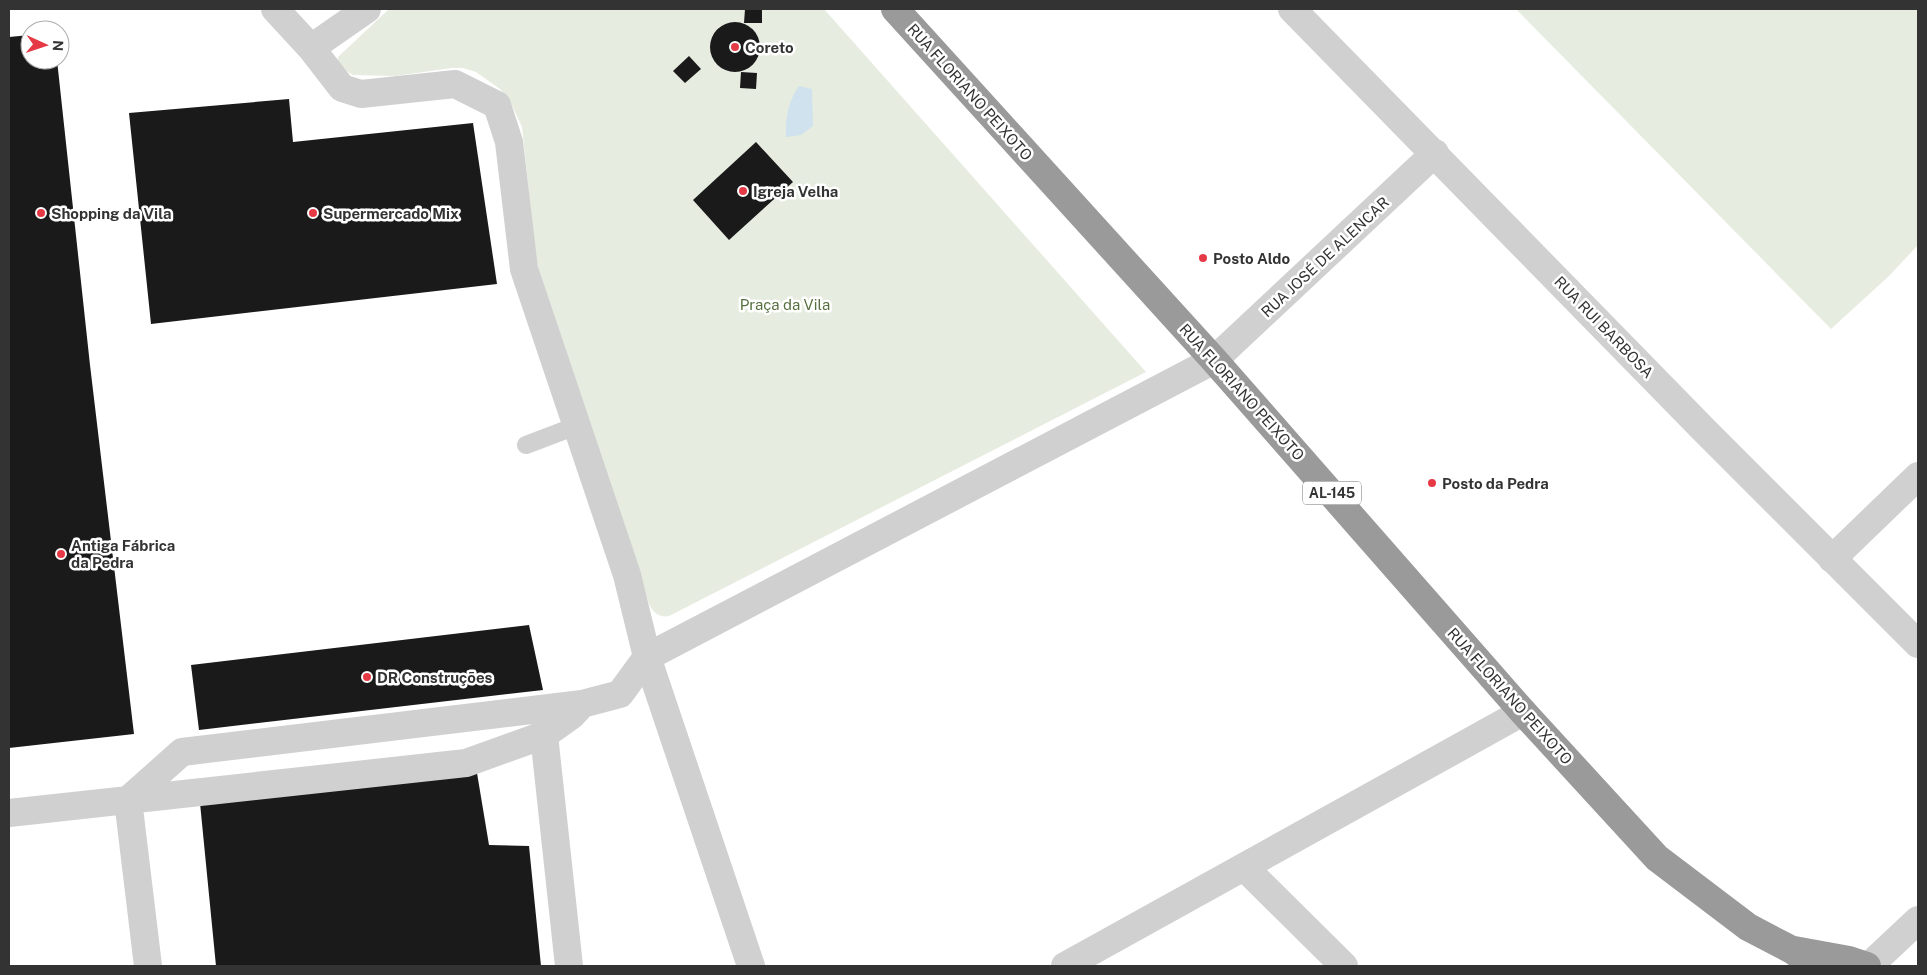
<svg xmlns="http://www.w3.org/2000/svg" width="1927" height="975" viewBox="0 0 1927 975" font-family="'Public Sans',sans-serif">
	<rect width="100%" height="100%" fill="#fff"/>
	<path fill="#e6ecdf" d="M389,9H824L1146,372L669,616C660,618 653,613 649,604L547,298L536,259L522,127L510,101L500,89L476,72L463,68H452L395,76L353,75L343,69L337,61L338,57Z
		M1516,9H1918V245L1889,276L1831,329Z"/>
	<path fill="#cfe2ee" d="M799,86L812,89L813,126L801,135L786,137C785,118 788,102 799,86Z"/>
	<path fill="#1a1a1a" d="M745,9H762V23H744Z
		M710 47a25 25 0 1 1 50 0a25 25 0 1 1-50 0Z
		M30,35V60H57L90,365L134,734L9,748V37Z
		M689,56L701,69L685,83L673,71Z
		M741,72L757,73L756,89L740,88Z
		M289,99L293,142L473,123L497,284L151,324L129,113Z
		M756,142L793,182L729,240L693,200Z
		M529,625L543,690L199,730L191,665Z
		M477,773L489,845L529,846L541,966H216L200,803Z"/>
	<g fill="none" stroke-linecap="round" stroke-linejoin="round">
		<path stroke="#d0d0d0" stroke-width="18" d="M526,445L576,426"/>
		<path stroke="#d0d0d0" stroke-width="28" d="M275,9L311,48L342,88L361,94L455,84L497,105L509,142L524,269L627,575L647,657L751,966
			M1292,9L1706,432L1918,644
			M311,48L367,9
			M1832,559L1918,476
			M544,735L569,966
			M128,800L182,752L582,704L620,694L647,657L1214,360L1435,153
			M128,800L148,966
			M9,813L466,763L544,735L572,715L582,704
			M1244,867L1344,966
			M1065,966L1523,712
			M1869,966L1918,920"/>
		<path stroke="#9a9a9a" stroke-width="28" d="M895,9L1214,360L1523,712L1657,858L1748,927L1792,950L1815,966
			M1794,950L1849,960L1867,966"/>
	</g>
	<g fill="#e63946" stroke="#fff" stroke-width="2">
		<circle cx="735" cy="47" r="5"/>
		<circle cx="743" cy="191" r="5"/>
		<circle cx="41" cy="213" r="5"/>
		<circle cx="313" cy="213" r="5"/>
		<circle cx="1203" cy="258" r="5"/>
		<circle cx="1432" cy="483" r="5"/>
		<circle cx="61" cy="554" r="5"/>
		<circle cx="367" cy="677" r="5"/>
	</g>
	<g text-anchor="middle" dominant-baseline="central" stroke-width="5" stroke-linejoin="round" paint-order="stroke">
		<rect fill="#fff" stroke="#707070" stroke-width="1" x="1303" y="481.5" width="58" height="23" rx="4"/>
		<g font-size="14" font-weight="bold" fill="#333">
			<text x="1332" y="493">AL-145</text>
		</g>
		<g font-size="15" font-weight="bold" fill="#333" stroke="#fff" text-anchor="start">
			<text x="745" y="47">Coreto</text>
			<text x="753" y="191">Igreja Velha</text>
			<text x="51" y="213">Shopping da Vila</text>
			<text x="323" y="213">Supermercado Mix</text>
			<text x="1213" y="258">Posto Aldo</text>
			<text x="1442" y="483">Posto da Pedra</text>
			<text x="71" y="545">Antiga Fábrica<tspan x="71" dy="17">da Pedra</tspan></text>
			<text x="377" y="677">DR Construções</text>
		</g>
		<g font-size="15" fill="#333" stroke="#fff">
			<text transform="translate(970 92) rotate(48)">RUA FLORIANO PEIXOTO</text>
			<text transform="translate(1325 257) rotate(-43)">RUA JOSÉ DE ALENCAR</text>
			<text transform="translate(1604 327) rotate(46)">RUA RUI BARBOSA</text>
			<text transform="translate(1242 392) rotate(48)">RUA FLORIANO PEIXOTO</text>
			<text transform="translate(1510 696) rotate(48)">RUA FLORIANO PEIXOTO</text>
		</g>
		<g font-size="15" fill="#56703f" stroke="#fff">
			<text x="785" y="304">Praça da Vila</text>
		</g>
	</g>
	<rect width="1927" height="975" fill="none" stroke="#333333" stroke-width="20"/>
	<g transform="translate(45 45) rotate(93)"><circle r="24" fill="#ffffff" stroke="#adadad"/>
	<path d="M0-4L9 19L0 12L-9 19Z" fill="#e63946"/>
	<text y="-8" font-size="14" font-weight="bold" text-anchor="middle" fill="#333333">N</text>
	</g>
</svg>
